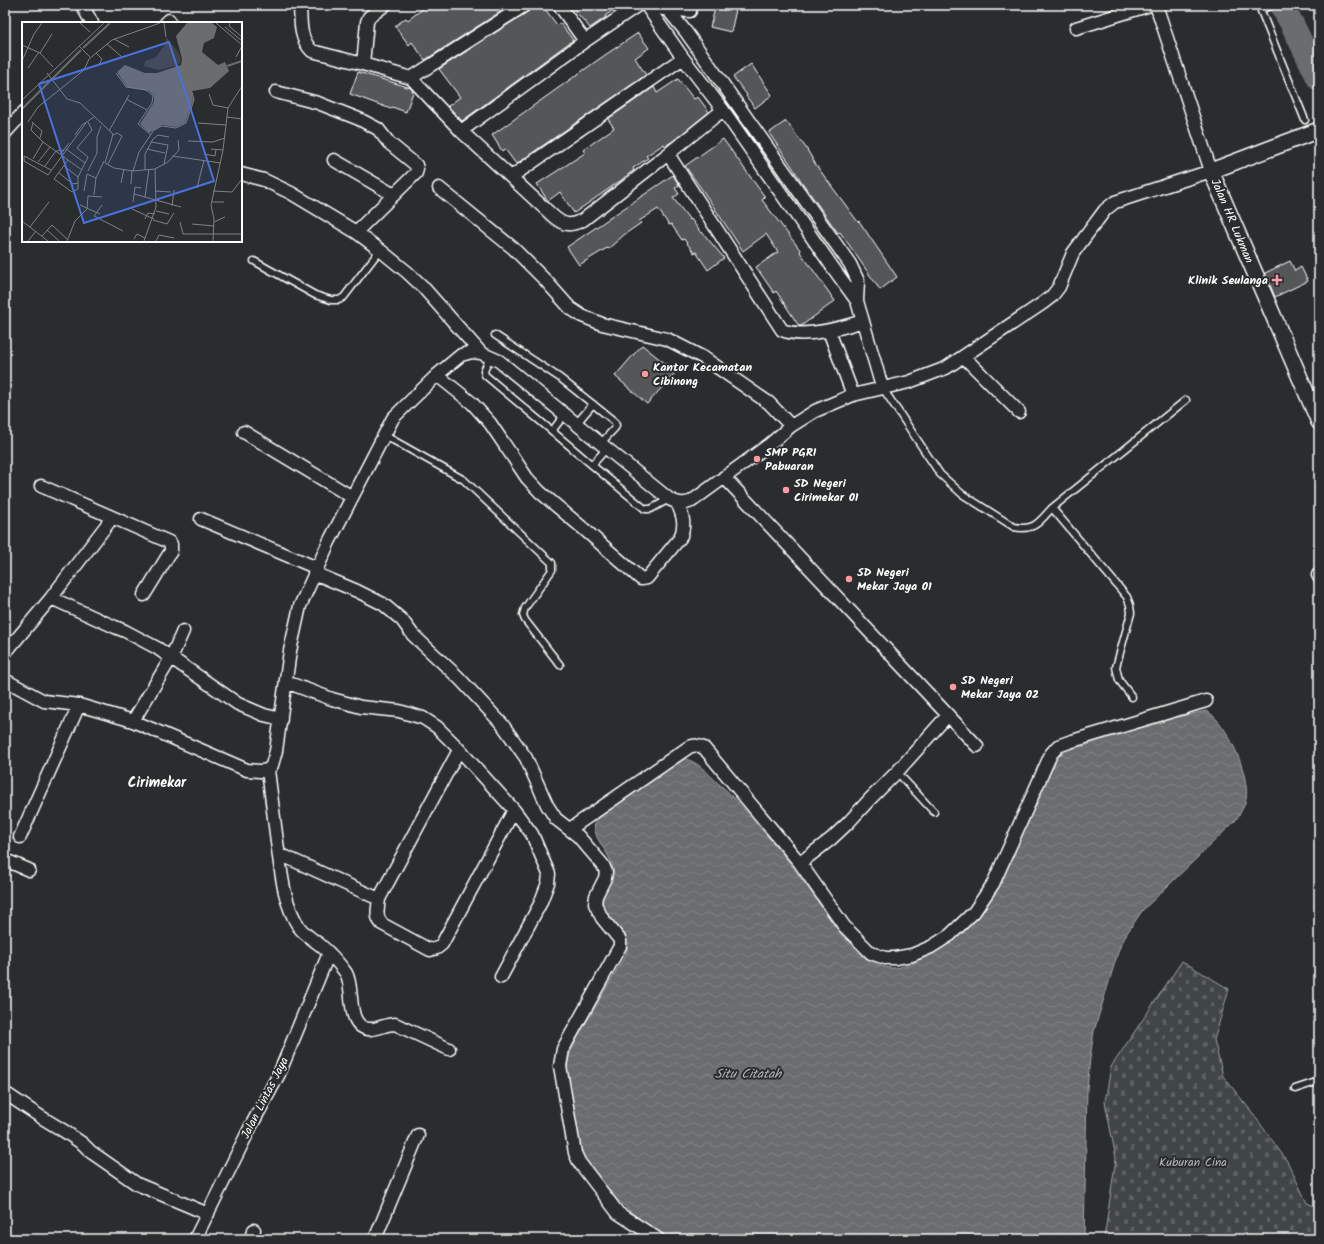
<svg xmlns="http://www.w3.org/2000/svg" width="1324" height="1244" viewBox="0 0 1324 1244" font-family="Kalam,sans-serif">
	<defs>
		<pattern id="cemetery-stones" width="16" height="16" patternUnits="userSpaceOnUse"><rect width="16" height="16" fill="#414445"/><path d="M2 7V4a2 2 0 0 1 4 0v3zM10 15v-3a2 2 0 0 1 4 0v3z" fill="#5e6061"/></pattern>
		<pattern id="water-waves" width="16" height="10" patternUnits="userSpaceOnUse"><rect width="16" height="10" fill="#6a6c6d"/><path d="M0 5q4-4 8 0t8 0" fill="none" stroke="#808283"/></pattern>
	</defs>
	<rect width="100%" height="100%" fill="#2a2d2e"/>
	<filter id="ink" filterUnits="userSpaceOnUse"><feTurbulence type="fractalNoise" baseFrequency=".025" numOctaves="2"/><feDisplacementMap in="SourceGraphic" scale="8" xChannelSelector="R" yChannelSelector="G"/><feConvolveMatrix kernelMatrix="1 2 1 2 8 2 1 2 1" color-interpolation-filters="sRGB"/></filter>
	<g filter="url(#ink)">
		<path fill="url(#cemetery-stones)" stroke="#a0a2a2" d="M1182,961L1229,989L1214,1040L1223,1076L1251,1111L1287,1161L1307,1203L1319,1208V1239H1104L1116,1158L1105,1102L1111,1067Z"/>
		<path fill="url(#water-waves)" stroke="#a6a7a7" d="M1207,711C1228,724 1250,775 1246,799C1244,808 1239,815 1235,821L1142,911L1127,933L1119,949L1094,1031L1090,1058L1087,1089L1084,1239H668C636,1219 598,1187 582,1153C578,1142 577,1131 575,1120C572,1105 570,1089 567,1074C567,1061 570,1052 576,1040L626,954C632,934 614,927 605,912C596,896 615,884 613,868C610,851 591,839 595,821L678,758C696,758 708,774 720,785C736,798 748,814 761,829C776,846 790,863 803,881C818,901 831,923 848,942C858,954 875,967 891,968C914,969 949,939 966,925L1058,752L1156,721Z"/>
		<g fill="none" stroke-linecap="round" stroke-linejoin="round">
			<path stroke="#6a6c6d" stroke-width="24" d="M1281,5L1291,22L1319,79"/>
		</g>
		<path fill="#555758" stroke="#fff" d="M428,5H511L425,60L412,42L409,45L395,26L406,18L408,20Z
			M532,5H542L557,25L560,23L573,40L462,121L448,106L460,97L439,69L529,11Z
			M570,5H620L605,16L606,17L590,28Z
			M716,5H737L731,32L710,27Z
			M638,33L649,48L635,58L646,75L516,164L505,149L502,151L492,135L605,55Z
			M751,64L772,95L755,108L746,96L747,95L733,77Z
			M358,72L411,88L413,92L406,112L392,107L391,109L350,94Z
			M678,79L694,99L698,97L709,112L673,141L665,146L664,144L646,156L648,158L633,168L634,170L620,181L574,213L560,192L548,201L537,184L585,153L583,150L614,128L608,119L654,87L657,93Z
			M786,121L806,148L816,165L858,222L859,221L897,277L880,290L852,249L840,232L838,233L801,181L791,165L769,133Z
			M723,139L765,197L762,200L801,251L800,252L811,267L835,301L801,326H799L776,291L774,293L756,267L778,252L766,234L743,251L703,191L685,166Z
			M673,175L679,185L675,188L679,194L673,198L690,220L691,219L701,233L702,232L724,258L708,270L696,252L694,253L684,239L682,240L671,224L669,225L658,209L639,221L641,223L625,234L608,249L607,248L579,265L567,247Z
			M1290,261L1295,271L1301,267L1308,281L1275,297L1265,273Z
			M642,345L676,372L647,404L615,376Z"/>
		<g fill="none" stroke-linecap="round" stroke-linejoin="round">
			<defs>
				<path id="service" d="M1273,5L1262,9L1261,11L1305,120
					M254,261L315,295L331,300H339L344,297L380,250
					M495,335L560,378L614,421L616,425L615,428L601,443
					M490,357L484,371L485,375L552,431L565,414
					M882,387L940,474L962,494L1014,527C1035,531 1039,522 1052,508L1186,400
					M577,423L593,404
					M552,431L592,465L607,448
					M384,435L464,480L552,563V570L525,608L523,615L525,620L560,665
					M592,465L645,509H651L669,499
					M1052,508L1127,597L1130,605L1131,613L1116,667L1119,680L1132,697
					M897,772L934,812
					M1295,1089L1319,1081"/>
				<path id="minor" d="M82,5L92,23
					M300,5C301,23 299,38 312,51L363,64L411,78L461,131L554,217C565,226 570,226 583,220L668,154L782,330C804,339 841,328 863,321
					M559,5L585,41
					M646,5L683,58L723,110L836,272L857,301
					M664,5L686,32L850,264L858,281L857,301L882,387
					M663,9L690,11
					M166,23L169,20
					M1076,28L1150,5
					M363,64L367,22L369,17L385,5
					M411,78L525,5
					M276,92L318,103L359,119L378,129L389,143L416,165L417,169L416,173L356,232
					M461,131L585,41L638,5
					M5,133L23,113
					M668,154L723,110
					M334,160L394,195
					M241,174L264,180L291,193L356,232L380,250L407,272L422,286L481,353
					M511,177L683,58
					M439,188L513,248L546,281L570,308L582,316L602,324L667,339L704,358L769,403L791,426
					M829,331L853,395
					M964,357L1019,412
					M437,375L472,403L490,423L527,478L540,492L585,530L641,579L647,578L680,538C686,525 683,515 677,503
					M244,432L352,497
					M724,477L977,746
					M41,486L169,542L171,544V551L144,595
					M201,519L317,568
					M314,573L357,591L383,604L402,620L413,635L459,678L502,724L526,758L547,805L556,819L578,836L603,865L606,872L605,878L596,896L595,904L602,918L620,940V946L563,1049L560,1066L575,1153L579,1162L618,1213L658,1239
					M1318,575L1319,577
					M51,598L115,627L125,631L157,648L238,704L264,715L281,719
					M5,653L51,598L112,518
					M5,680L44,701L79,705L133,721L247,770L260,771L268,770L272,765L276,751L290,651L300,606L329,542L393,418L437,375L461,355L472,352L481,353L499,361L669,499C677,503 683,505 692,501L770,444L791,426L815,411L853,395L909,382L946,368L1043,303L1052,296L1059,287L1073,253L1105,210L1115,202L1211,171L1156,5
					M286,682L332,699L361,707L399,711L423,718L437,727L455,745L514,810L532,834L549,874L548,883L540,904L501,977
					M133,721L171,658L183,631
					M268,770C271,794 274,818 277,842C281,870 283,903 299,927C304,934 312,939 319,944C330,953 338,962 346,973C355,988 345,1025 368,1029C376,1030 386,1024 395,1024L449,1049
					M570,829L689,747C695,745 698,745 704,748L800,863L844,926L871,953L885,958H895L912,955L931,947L950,935L974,912L993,884L1051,754L1058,746L1069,742L1206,701
					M20,837L79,705
					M286,857L379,899C378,909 375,916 382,924L430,950L437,948L442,944L514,810
					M5,860L29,870
					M800,863L831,839L848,823L870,799L897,772L948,715
					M379,899L459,750
					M5,1093L41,1117L64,1131L83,1144L91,1152L137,1184L208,1214
					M195,1239L251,1126L279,1074L329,953
					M250,1239L254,1230
					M375,1239L418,1135"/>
				<path id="tertiary" d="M1319,130L1211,171L1319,422"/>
			</defs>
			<use href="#service" stroke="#fff" stroke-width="9"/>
			<use href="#minor" stroke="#fff" stroke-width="15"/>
			<use href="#tertiary" stroke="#fff" stroke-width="18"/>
			<use href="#service" stroke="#2a2d2e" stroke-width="6"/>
			<use href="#minor" stroke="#2a2d2e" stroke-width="12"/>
			<use href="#tertiary" stroke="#2a2d2e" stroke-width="15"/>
		</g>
	</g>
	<g fill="#ff9aa2" stroke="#2a2d2e" stroke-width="1.5">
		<path d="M1275 274h4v4h4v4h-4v4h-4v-4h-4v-4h4z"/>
		<circle cx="645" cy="374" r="4"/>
		<circle cx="757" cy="459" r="4"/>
		<circle cx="786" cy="490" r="4"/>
		<circle cx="849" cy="579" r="4"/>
		<circle cx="953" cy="687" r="4"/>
	</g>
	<g text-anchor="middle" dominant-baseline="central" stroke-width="4" stroke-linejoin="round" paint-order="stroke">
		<g font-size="12" fill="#fff" stroke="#2a2d2e">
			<text transform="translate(1232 221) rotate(67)">Jalan HR Lukman</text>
			<text transform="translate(265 1098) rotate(-63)">Jalan Lintas Jaya</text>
		</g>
		<g font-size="12" font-weight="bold" fill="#fff" stroke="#2a2d2e" text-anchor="start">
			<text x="1268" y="280" text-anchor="end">Klinik Seulanga</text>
			<text x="653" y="367">Kantor Kecamatan<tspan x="653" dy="14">Cibinong</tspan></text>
			<text x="765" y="452">SMP PGRI<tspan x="765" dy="14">Pabuaran</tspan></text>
			<text x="794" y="483">SD Negeri<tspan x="794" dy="14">Cirimekar 01</tspan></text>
			<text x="857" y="572">SD Negeri<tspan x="857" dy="14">Mekar Jaya 01</tspan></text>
			<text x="961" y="680">SD Negeri<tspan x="961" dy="14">Mekar Jaya 02</tspan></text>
		</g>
		<g font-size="12" fill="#b3b4b5" stroke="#2a2d2e">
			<text x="1193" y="1162">Kuburan Cina</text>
		</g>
		<g font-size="13" font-style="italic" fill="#b4b6b6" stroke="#2a2d2e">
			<text x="748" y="1074">Situ Citatah</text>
		</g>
		<g font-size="14" font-weight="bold" fill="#fff" stroke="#2a2d2e">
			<text x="157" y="783">Cirimekar</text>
		</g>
	</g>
	<g transform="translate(22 22)">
		<rect width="220" height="220" fill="#2a2d2e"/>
		<path d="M144,15L157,31L159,37L157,43L136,48L122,44L123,39L133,36L143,23Z" fill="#414445"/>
		<path d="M165,1H190L195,5L192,16L182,21L180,30L196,43L203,40L207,49L188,66L170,69L171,79L163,101L154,105L140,103L127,111L118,102L132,80V74L127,69L105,65L95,50L103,43L123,51H135L159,43L160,37L154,14Z" fill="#6a6c6d"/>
		<path fill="none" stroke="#6a6c6d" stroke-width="2" d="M61,26L88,1M205,44L220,39M0,87L59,28"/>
		<path fill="none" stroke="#7f8182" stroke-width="1" d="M58,1L68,10M142,1L144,15M194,1L220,23M208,1L207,4L220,15M203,5L220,19M92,17L107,25M85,22L100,35M0,23L18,31L31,45M57,24L68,35M18,31L30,12M74,31L80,37L77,43M214,35L220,24M0,39L12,12L20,1M6,46L17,30M25,51L45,77L58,81L91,112L83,141L92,146L111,149L133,147L134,185L122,219M94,51L104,65L124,68L131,74L130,81L116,102L129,113M187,72L191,83L206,86M104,77L125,88M0,78L82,1M205,95L220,97M6,100L16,85L62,48L67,37L90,18L138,1M10,100L20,109L18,116M11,101L9,108L21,120L60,148M176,101L204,103M87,109L107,73M53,113L60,103L72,95M166,119L191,120L203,116M129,120L146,123L142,142M44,127L63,141M125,127L143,131M189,127L201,128M39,132L47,121M182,132L193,134L194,127M150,134L199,141M11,137L21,120M46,138L32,157L50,170L56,167V155L66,135L55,126L70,108L66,100M16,140L28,125M86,142L100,114L95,111L91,113M23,144L34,129L42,128M42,144L56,155M133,147L146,140L157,128L156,118M29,148L2,134V139L26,153L64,101M123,148V132L131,117L136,113L147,115M66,149L75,131V115L79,104M111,149L117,130L132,108L140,104L154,106L164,101L172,78L170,70M37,151L51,162L56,161M99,161L102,147M109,162L110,148M175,166L182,138M62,169L65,152L74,156M133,169L149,170M191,169L210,170L220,157M112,172L159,185M72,173L74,156L82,139M123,175L127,147M111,180L113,165L119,166M189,180H202M58,183L78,192M80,183L72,194L101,209M150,184L152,168M110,187L132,197M134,189L147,192M123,197L126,191L133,192M131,198L145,202L152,191M0,199L26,219M158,200L161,212H220M192,200L203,195M170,202L192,204M8,205L27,180M25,208L37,219M20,214L30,203L46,218M112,217L115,212L123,216M6,219L14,209M45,219L53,199L65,187L66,174L80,175M134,219L137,213L152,216M191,219L192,197L189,183L201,128L206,86L220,64"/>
		<path fill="#4a71e0" fill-opacity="0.15" stroke="#4a71e0" stroke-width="2" d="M147,20L192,159L62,201L17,62Z"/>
		<rect width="220" height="220" fill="none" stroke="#fff" stroke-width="2"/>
	</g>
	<rect width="1324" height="1244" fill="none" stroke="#2a2d2e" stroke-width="20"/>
	<rect x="10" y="10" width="1304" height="1224" fill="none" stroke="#fff" stroke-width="1.5" filter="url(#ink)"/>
</svg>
